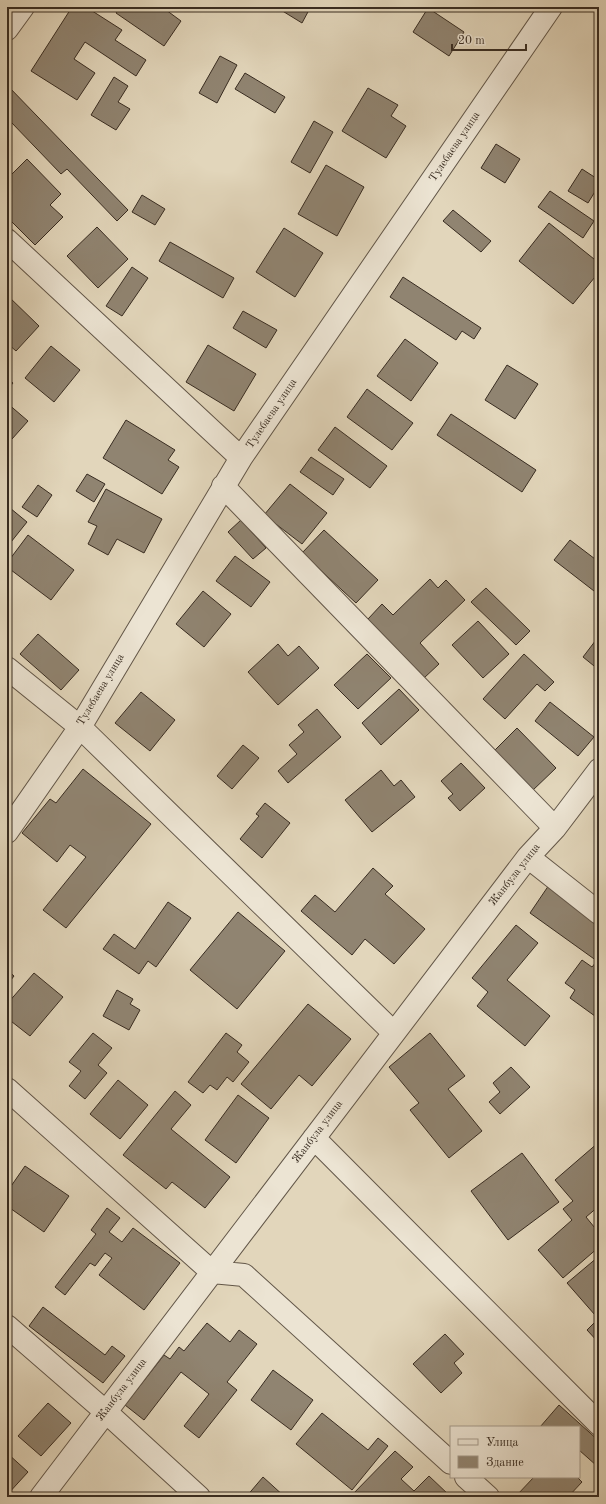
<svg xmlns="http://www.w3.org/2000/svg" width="606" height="1504" viewBox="0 0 606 1504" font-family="'Old Standard TT',serif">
	<rect width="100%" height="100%" fill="#e2d6bb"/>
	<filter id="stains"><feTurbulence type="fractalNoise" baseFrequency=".005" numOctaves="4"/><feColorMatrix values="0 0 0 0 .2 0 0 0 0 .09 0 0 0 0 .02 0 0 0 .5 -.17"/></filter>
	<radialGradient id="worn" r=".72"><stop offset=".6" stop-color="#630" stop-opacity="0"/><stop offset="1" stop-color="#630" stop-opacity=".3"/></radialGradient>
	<path fill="#908471" stroke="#382c21" d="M72,7H86L122,30L115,40L146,60L136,76L85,42L74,59L95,73L77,100L31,71Z
		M120,7H162L181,21L164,46L116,13Z
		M276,7H304L309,10L302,23Z
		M353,7H361L357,11Z
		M428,8L464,32L449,56L413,32Z
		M220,56L237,65L217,103L199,93Z
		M245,73L285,97L275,113L235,89Z
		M114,77L128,86L118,102L130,109L116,130L91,115Z
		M7,85L128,210L117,221L67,169L61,174L11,122L7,125Z
		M368,88L398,105L391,116L406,126L386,158L342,131Z
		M314,121L333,132L310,173L291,162Z
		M496,144L520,159L505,183L481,168Z
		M27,159L61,194L50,205L63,217L35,245L7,217V179Z
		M326,165L364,187L337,236L298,214Z
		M582,169L599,180V185L588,203L568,191Z
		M550,191L594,221L583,238L538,207Z
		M142,195L165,209L155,225L132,212Z
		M453,210L491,241L481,252L443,221Z
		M549,223L599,263V272L573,304L519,261Z
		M97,227L128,259L98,288L67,256Z
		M284,228L323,253L295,297L256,272Z
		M170,242L234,278L223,298L159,261Z
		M132,267L148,278L122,316L106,306Z
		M403,277L481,328L474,339L462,331L456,340L390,297Z
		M7,295L39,326L16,351L7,343Z
		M243,311L277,330L266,348L233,328Z
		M405,339L438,363L411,401L377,376Z
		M208,345L256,374L234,411L186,382Z
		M51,346L80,370L54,402L25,378Z
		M507,365L538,384L515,419L485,400Z
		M7,378L13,383L7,390Z
		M367,389L413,423L392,450L347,417Z
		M7,403L28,421L12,439L7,435Z
		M451,414L536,470L522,492L437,435Z
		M126,420L175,450L168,460L179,467L162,494L103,458Z
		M335,427L387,466L370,488L318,450Z
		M311,457L344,479L333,495L300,472Z
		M87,474L105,484L94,502L76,491Z
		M290,484L327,513L302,544L264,515Z
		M38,485L52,495L37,517L22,507Z
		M106,489L162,519L144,553L117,539L108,555L88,544L97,526L88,522Z
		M10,508L27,522L7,547V511Z
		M241,520L266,548L253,559L228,532Z
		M324,530L378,580L356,603L302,553Z
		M28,535L74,570L51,600L7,567V563Z
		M570,540L599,562V585L594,591L554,560Z
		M235,556L270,582L251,607L216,581Z
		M430,579L438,588L446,580L465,600L420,643L439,664L424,678L368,619L382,604L393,615Z
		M486,588L530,631L516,645L471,602Z
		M203,591L231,614L204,647L176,624Z
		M478,621L509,654L483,678L452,645Z
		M38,634L79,670L61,690L20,654Z
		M599,636V670L583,657Z
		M278,644L288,656L299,646L319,668L278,705L248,672Z
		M367,654L391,678L358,709L334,685Z
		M524,654L554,682L545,691L537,684L505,719L483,699Z
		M399,689L419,710L381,745L362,723Z
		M141,692L175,720L150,751L115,723Z
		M550,702L594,737L578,756L535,721Z
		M317,709L341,737L288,783L278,771L297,754L289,745L304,732L298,725Z
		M517,728L556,768L532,791L493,752Z
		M243,745L259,758L232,789L217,776Z
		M461,763L485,788L460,811L448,798L453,794L441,781Z
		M83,769L151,824L66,928L43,910L86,857L70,845L57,862L22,833L50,799L56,803Z
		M381,770L394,786L401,780L415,797L372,832L345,800Z
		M265,803L290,823L262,858L240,839L259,816L256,814Z
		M373,868L393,886L385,894L425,929L394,964L365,939L352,955L301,911L315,895L335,912Z
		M549,885L599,921V1019L570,998L575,990L565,983L582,960L592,967L597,961L530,913Z
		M168,902L191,918L156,967L148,961L139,974L103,949L114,934L135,949Z
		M238,912L285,951L237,1009L190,970Z
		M516,925L538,943L507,980L550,1016L525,1046L477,1006L488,992L472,978Z
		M7,970L14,976L7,985Z
		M34,973L63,997L30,1036L7,1018V1004Z
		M117,990L133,999L130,1004L140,1010L129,1030L103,1016Z
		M308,1004L351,1039L312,1086L299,1075L271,1109L241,1084Z
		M93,1033L112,1048L98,1065L107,1073L85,1099L69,1086L81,1071L69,1062Z
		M226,1033L242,1045L237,1052L249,1062L233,1082L227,1077L217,1090L210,1085L203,1093L188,1082Z
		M430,1033L465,1076L448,1089L482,1131L449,1158L410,1110L419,1103L389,1067Z
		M511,1067L530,1087L500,1114L489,1102L500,1092L493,1083Z
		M118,1080L148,1105L120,1139L90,1114Z
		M175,1091L191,1105L171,1129L230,1177L205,1208L172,1182L166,1189L123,1155Z
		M238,1095L269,1118L236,1163L205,1140Z
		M599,1142V1206L586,1217L599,1233V1247L563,1278L538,1250L572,1220L563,1209L573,1201L555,1180Z
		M522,1153L559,1202L508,1240L471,1191Z
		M25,1166L69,1196L44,1232L7,1206V1192Z
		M107,1208L120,1218L109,1232L122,1242L133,1228L180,1263L144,1310L99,1275L112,1258L105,1253L95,1266L90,1263L65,1295L55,1287L96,1234L91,1230Z
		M598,1257L599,1258V1312L595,1315L567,1283Z
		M43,1307L105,1355L112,1346L125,1356L103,1383L29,1326Z
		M599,1318V1343L587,1330Z
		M207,1323L230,1342L239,1330L257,1344L227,1382L237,1390L199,1438L184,1426L209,1394L181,1372L144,1420L125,1405L164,1355L170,1359L179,1347L184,1351Z
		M445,1334L464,1354L454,1363L462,1373L441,1393L413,1364Z
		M273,1370L313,1400L291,1430L251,1400Z
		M48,1403L71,1423L41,1456L18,1436Z
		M559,1405L599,1441V1463L597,1466L579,1450V1427H540Z
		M322,1413L368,1450L378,1438L388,1446L352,1490L296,1444Z
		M395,1451L413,1467L401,1479L414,1491L429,1476L449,1495L447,1497H350Z
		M7,1453L28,1472L7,1495Z
		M263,1477L285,1497H246Z
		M534,1477H577L582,1482L568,1497H519L517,1495Z"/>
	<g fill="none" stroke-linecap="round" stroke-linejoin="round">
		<defs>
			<path id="minor" d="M7,29L23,7
				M7,240L241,458
				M223,486L555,828
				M7,668L80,727L394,1033
				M7,832L80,727L241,458L551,7
				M528,857L599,913
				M7,1089L212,1272L244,1275L451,1463
				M314,1138L599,1424
				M7,1326L106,1412L199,1497
				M466,1477L488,1497
				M41,1497L528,857L555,828L599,770"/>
		</defs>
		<use href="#minor" stroke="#625648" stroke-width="24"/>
		<use href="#minor" stroke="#ece4d3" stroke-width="22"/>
	</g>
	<g text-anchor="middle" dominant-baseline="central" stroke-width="3" stroke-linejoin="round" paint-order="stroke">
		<g font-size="11" fill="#382c21" stroke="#ece4d3">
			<text transform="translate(455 147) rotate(-56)">Тулебаева улица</text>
			<text transform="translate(272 414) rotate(-56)">Тулебаева улица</text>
			<text transform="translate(101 690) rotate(-59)">Тулебаева улица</text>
			<text transform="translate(515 875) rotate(-52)">Жанбула улица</text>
			<text transform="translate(318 1132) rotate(-53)">Жанбула улица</text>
			<text transform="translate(122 1390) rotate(-53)">Жанбула улица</text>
		</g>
	</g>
	<rect width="606" height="1504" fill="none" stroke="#e2d6bb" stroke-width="24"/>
	<rect x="8" y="8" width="590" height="1488" fill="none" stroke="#382c21" stroke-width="2"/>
	<rect x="12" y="12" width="582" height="1480" fill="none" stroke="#382c21"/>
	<rect x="450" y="1426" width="130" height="52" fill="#ece4d3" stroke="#a49a8c"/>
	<rect x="458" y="1439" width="20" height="6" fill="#ece4d3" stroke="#a49a8c"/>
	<text x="486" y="1446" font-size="12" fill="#382c21">Улица</text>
	<rect x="458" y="1456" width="20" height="12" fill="#908471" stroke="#a49a8c"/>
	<text x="486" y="1466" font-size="12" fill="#382c21">Здание</text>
	<path d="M452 44v6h74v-6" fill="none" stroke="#382c21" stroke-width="2"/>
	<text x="458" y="44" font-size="12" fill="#382c21" stroke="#ece4d3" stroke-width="3" paint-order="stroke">20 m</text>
	<rect width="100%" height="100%" filter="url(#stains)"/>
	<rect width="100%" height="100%" fill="url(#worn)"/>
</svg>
